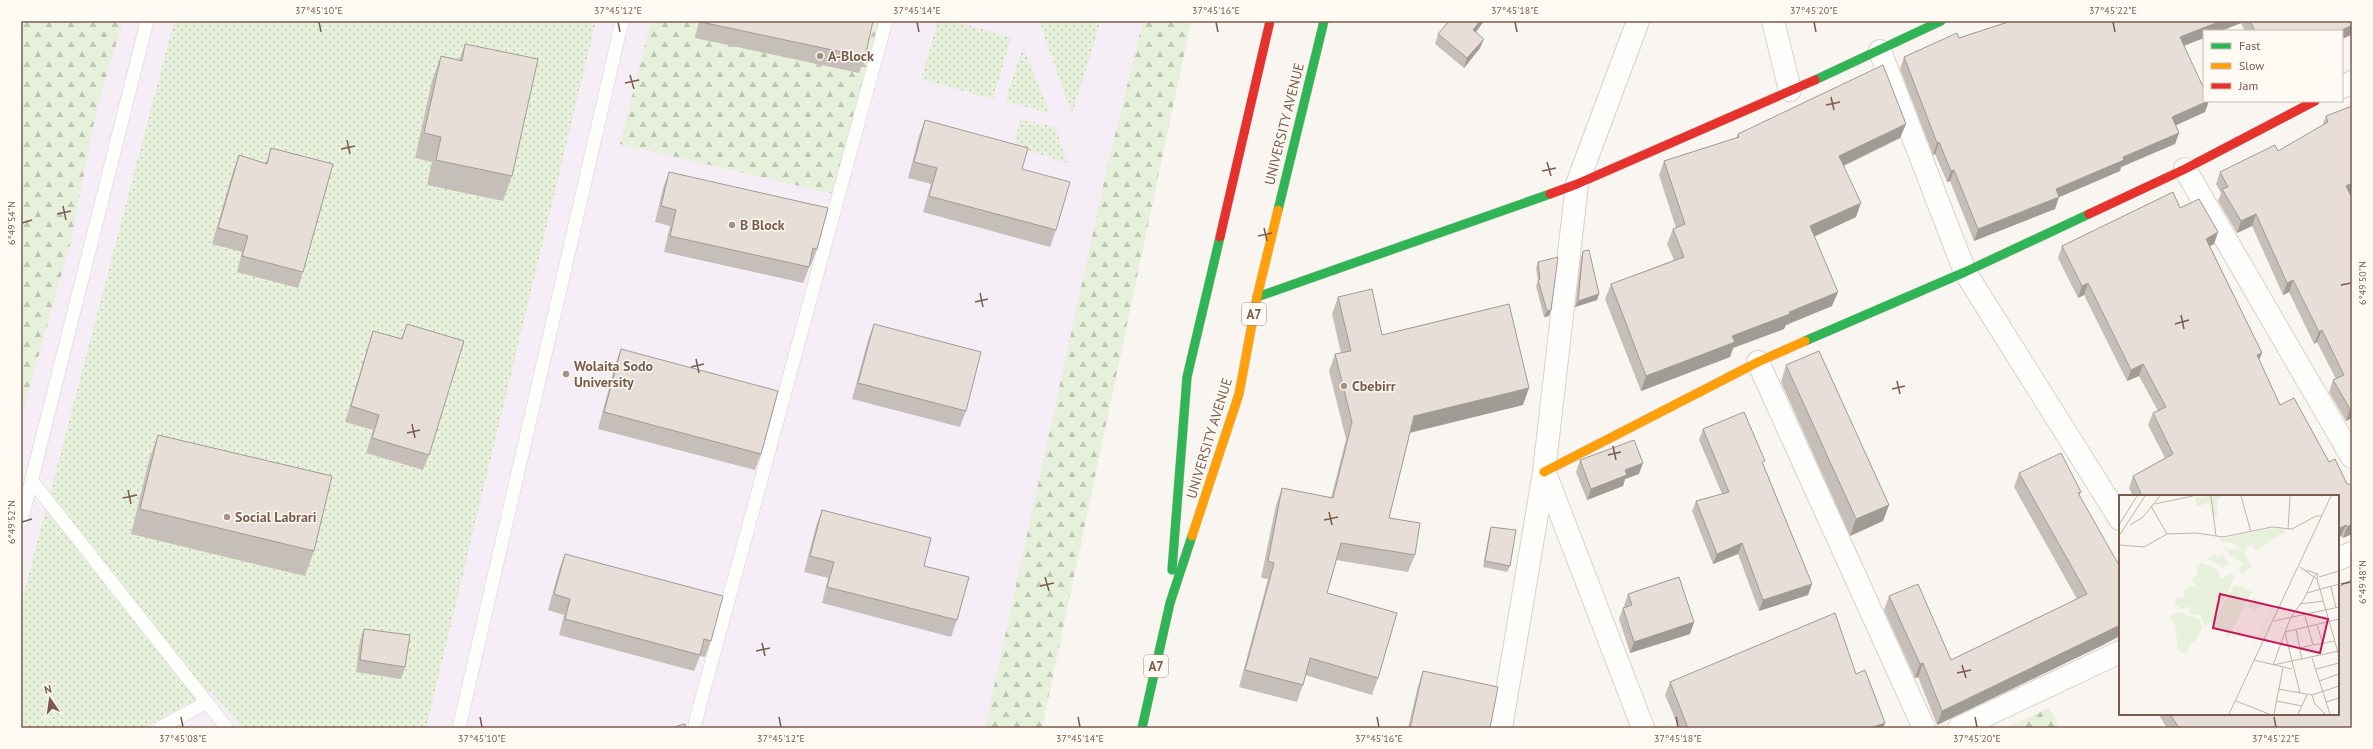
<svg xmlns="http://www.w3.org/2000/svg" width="2373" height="749" viewBox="0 0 2373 749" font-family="'PT Sans',sans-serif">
	<defs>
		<pattern id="forest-firs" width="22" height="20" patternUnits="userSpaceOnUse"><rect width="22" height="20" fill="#e7f0db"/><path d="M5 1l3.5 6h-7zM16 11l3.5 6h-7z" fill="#c0c6b4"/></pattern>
		<pattern id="garden-dots" width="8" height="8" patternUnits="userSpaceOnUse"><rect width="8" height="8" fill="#e7f0db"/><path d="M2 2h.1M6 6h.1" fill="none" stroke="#c0c6b4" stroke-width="1.8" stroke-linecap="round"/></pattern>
	</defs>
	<rect width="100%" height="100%" fill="#f9f5f0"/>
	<path fill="#f6eef6" d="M21,21H1184L1038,728H21Z"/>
	<path fill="url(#forest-firs)" d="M21,21H123L97,108L70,245L21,418Z
		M651,21H879L834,194L620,144Z
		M1143,21H1191L1042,728H985L1109,159Z
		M2049,708L2059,728H2006Z"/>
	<path fill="url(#garden-dots)" d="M174,21H596L426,728H242L211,691L143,728H21V604Z
		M938,21H952L1011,37L993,99L921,79Z
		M1039,21H1101L1072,114Z
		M1023,47L1050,113L1005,101Z
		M1020,119L1055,127L1067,163L1015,146Z"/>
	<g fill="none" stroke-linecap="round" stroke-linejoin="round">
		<defs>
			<path id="lane" d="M32,481L227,728
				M21,522L147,21
				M695,723L886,21
				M160,728L207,702
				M459,728L622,21"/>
			<path id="street" d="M1773,21L1790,90
				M1880,51L1965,272L2120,519
				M2342,87L2352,82
				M2185,169L2352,457
				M1758,362L1924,728
				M1545,473L1643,728
				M2338,559L2352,553
				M1501,728L1544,472L1577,184L1638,21
				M1959,728L2120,652"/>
			<path id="fast" d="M1815,80L1941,21
				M1278,210L1324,21
				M1257,297L1550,194
				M1805,341L1965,272L2089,214
				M1172,570L1187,377L1220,237
				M1142,728L1170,603L1192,536"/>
			<path id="slow" d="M1544,472L1758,362L1805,341
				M1192,536L1239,394L1257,297L1278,210"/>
			<path id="jam" d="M1550,194L1577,184L1815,80
				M2089,214L2185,169L2315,101
				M1220,237L1270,21"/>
		</defs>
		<use href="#lane" stroke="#d7d1cb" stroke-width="14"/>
		<use href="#street" stroke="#d7d1cb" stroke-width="24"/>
		<use href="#fast" stroke="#d9d2cb" stroke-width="10"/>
		<use href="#slow" stroke="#d9d2cb" stroke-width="10"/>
		<use href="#jam" stroke="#d9d2cb" stroke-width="10"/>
		<use href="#lane" stroke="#fefefd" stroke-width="13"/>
		<use href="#street" stroke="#fefefd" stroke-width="22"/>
		<use href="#fast" stroke="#30b455" stroke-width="9"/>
		<use href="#slow" stroke="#ff9f0a" stroke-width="9"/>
		<use href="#jam" stroke="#e5322d" stroke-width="9"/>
	</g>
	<path fill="#c6bfb9" d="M699,21H873L865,57L859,73L695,38Z
		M1449,21H1484L1476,32L1480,48L1464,68L1435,44L1438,34Z
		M2010,21H2352L2351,35L2342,39V31H2245L2241,23L2221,31H2204V38L2184,45L2205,112L2176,125L2179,133L2175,144L2121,167L2120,171L2059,197L2055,209L1974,241L1950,181L1947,182L1935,154L1933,155L1900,69L1904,57L1959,38Z
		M465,44L512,176L503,201L427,185L432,162L415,158L432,81L441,56L459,60Z
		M2352,106L2350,194L2352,418L2346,421L2329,392L2333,380L2336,379L2317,342L2314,344L2289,292L2283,295L2252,226L2237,233L2218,201L2221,193L2216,184L2220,172L2278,151L2322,126L2326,116Z
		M925,120L1022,169L1056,230L1050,247L923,212L931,184L908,178L919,136Z
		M1906,124L1900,138L1844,166L1856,217L1814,236L1832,306L1786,325L1784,329L1733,348L1730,357L1641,391L1605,299L1611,284L1674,260L1667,244L1673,229L1676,228L1659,175L1664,161L1736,138L1738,134Z
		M271,148L303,272L298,288L237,272L242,252L212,244L233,171L239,155L266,164Z
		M669,172L817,249L811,265H810L803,283L664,252L670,226L655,222L663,188Z
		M2173,192L2180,208L2199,199L2218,232L2214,244L2210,246L2262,353L2259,360L2280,405L2294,398L2329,462L2335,459L2347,484H2352V534L2343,538L2341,536L2338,538V496H2133L2129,488L2133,476L2165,458L2148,425L2153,413L2158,411L2139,376L2127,381L2084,295L2078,298L2058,258L2062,246Z
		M1583,251L1599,294L1597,300L1575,307L1581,257Z
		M1538,262L1549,316L1544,317L1536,286L1538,281L1536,268Z
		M1338,297L1382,335L1523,405L1410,433L1389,518L1415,555L1408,572L1336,560L1327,593L1378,678L1372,695L1305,675L1303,685L1297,702L1239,687L1268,579L1261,578L1276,505L1282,488L1331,498L1346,439L1329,371L1335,354L1341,353L1332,314Z
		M407,324L429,455L423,470L366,453L373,430L345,422L368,346L373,331L401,339Z
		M874,324L966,411L960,427L852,399L868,340Z
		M621,349L761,454L755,470L598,429L615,365Z
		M1786,365L1889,505L1883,521L1850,536L1781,382Z
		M1703,429L1764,466L1812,584L1808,595L1759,611L1738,554L1713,564L1692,511L1696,501L1722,494L1699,440Z
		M158,435L314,551L305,576L131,534L149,460Z
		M1580,460L1639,474L1625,479L1623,486L1587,500L1576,472Z
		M2019,473L2081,492L2079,496L2105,644L1937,725L1918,677L1915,678L1884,610L1889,596L1951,660L2077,599L2014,487Z
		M822,510L924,566L957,620L951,637L822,603L828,578L804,572L816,526Z
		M1491,527L1510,566L1507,572L1483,567L1489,533Z
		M565,554L711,641L705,657L700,656L694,671L559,635L564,615L548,610L559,570Z
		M1628,594L1694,622L1690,634L1630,653L1619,619L1623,608L1625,607L1624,606Z
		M364,629L405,667L401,679L356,672L360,640Z
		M1423,671L1490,728H1408L1418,686Z
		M1856,674L1885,723L1883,728H1679L1665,695L1670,682Z
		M2158,714H2223L2224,716L2338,714L2352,728H2167Z"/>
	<path fill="#a19b96" d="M1480,21H1484L1470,40L1473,30Z
		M2221,21H2241V23L2221,31H2204V38L2176,49L2180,37Z
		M2352,25V32L2351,35L2342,39V31H2340Z
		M1484,39L1480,48L1464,68L1467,58Z
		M2208,101H2209L2205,112L2168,129L2172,117Z
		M1906,124L1900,138L1834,170L1839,156Z
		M2179,133L2175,144L2121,167L2120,171L2055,199L2059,197L2055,209L1974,241L1978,229L2056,189L2123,157Z
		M1939,142L1935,154L1933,155L1937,143Z
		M1954,170L1950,181L1947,182L1951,171Z
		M2352,183V193L2342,198L2346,186Z
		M1861,203L1856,217L1805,241L1810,226Z
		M2256,214L2252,226L2237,233L2241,221Z
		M2218,232L2214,244L2202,250L2206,239Z
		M2293,280L2289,292L2283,295L2287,283Z
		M2088,283L2084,295L2078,298L2082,286Z
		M1838,292L1832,306L1786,325L1784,329L1733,348L1730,357L1641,391L1646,376L1732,336Z
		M1599,294L1597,300L1575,307L1578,301Z
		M1551,310L1549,316L1544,317L1547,311Z
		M2322,330L2317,342L2314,344L2319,332Z
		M2262,353L2257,364V355Z
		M2143,364L2139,376L2127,381L2131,370Z
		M1529,388L1523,405L1408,433L1414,416Z
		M2352,408V418L2346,421L2350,409Z
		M1643,463L1639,474L1625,479L1623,486L1587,500L1591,489L1625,470Z
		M1889,505L1883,521L1850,536L1856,519Z
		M2352,524V534L2343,538L2347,527Z
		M2346,525L2341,536L2338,538V529Z
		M1742,543L1738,554L1713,564L1717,554Z
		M1812,584L1808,595L1759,611L1763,600Z
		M1694,622L1690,634L1630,653L1634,642Z
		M2120,625V636L2105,644L1937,725L1942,711Z
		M1923,663L1918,677L1915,678L1920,664Z
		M1885,723L1883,728H1870Z"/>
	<path fill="#e6ded7" stroke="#a19b96" d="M702,21H873L865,57L701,22Z
		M1449,21H1480L1473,30L1484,39L1467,58L1438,34Z
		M2011,21H2221L2180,37L2204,89V101H2208L2172,117L2179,133L2123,157L2124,160L2056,189L2059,197L1978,229L1954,170L1951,171L1939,142L1937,143L1904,57L1957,33L1959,38Z
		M2250,21H2352V25L2340,31H2255Z
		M465,44L538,59L512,176L436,160L441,137L424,133L441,56L462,61Z
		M1883,65L1906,124L1839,156L1861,203L1810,226L1838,292L1789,312L1790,314L1732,336L1735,342L1646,376L1611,284L1684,257L1673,229L1685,224L1664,161L1739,137L1738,134Z
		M2352,106V183L2346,186L2352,198V408L2350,409L2333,380L2344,375L2322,330L2319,332L2293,280L2287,283L2256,214L2241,221L2222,189L2228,187L2220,172L2275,145L2278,151L2328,122L2326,116Z
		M925,120L1028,148L1022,169L1070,182L1056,230L929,196L937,168L914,162Z
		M271,148L333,164L303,272L242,256L248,236L218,228L239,155L267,164Z
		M669,172L828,208L817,249L813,248L809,267L670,236L676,210L661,206Z
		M2173,192L2180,208L2199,199L2218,232L2206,239L2262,353L2257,355L2280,405L2294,398L2329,462L2335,459L2347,484H2352V524L2347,527L2346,525L2338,529V496H2142L2133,476L2173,454L2153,413L2166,407L2143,364L2131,370L2088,283L2082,286L2062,246Z
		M1589,250L1599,294L1578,301L1583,251Z
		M1558,257L1551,310L1547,311L1538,280L1540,279L1538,262Z
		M1372,289L1382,335L1509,304L1529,388L1414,416L1389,518L1420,523L1415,555L1341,543L1327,593L1397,613L1378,678L1310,658L1303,685L1245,670L1274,563L1268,561L1282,488L1333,498L1352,422L1335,354L1351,351L1338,297Z
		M407,324L464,341L429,455L372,438L379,415L351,406L373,331L402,339Z
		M874,324L981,352L966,411L858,383Z
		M621,349L778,391L761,454L604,412Z
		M1819,351L1889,505L1856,519L1786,365Z
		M1744,412L1765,461L1762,462L1812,584L1763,600L1742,543L1717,554L1696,501L1729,492L1703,429Z
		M158,435L332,476L314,551L140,509Z
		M1634,440L1643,463L1625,470L1627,475L1591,489L1580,460Z
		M2061,453L2081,492L2078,493L2120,567V625L2110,630L1942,711L1923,663L1920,664L1889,596L1918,584L1951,660L2087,594L2019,473Z
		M822,510L931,538L924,566L969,577L957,620L827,587L834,562L810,556Z
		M1491,527L1516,530L1510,566L1485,561Z
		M565,554L723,596L711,641L704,639L700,655L565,619L570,599L554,594Z
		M1679,577L1694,622L1634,642L1623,608L1632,605L1628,594Z
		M2352,580V728H2179L2170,714H2223L2224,716L2230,714H2338V587Z
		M1835,613L1856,674L1865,670L1885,723L1870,728H1688L1670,682Z
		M364,629L410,635L405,667L360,660Z
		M1423,671L1498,687L1490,728H1410Z
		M685,724L686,728H670Z"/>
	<path fill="none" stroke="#7a5c4d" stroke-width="1.5" d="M319,22L321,32M618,22L620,32M917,22L919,32M1216,22L1218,32M1515,22L1517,32M1814,22L1816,32M2113,22L2115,32M630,75L634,89M625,83L639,80M1831,97L1834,110M1826,105L1840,102M347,140L350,154M341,149L355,146M1547,162L1551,176M1542,171L1556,168M63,206L66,220M57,214L71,211M22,223L32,220M1264,228L1267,241M1258,236L1272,233M2341,285L2351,283M980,293L983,307M975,302L988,299M2181,315L2184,329M2175,324L2189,320M696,359L699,373M691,367L704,364M1897,381L1900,394M1892,389L1905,386M412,424L415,438M407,433L420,430M1613,446L1616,460M1608,455L1621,452M128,490L131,504M123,498L137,495M1329,512L1332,525M1324,520L1338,517M22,522L32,519M1045,577L1049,591M2341,584L2351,582M1040,586L1054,583M762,643L765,656M756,651L770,648M1962,665L1966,678M1957,673L1971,670M181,717L183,727M480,717L482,727M779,717L781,727M1078,717L1080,727M1377,717L1379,727M1676,717L1678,727M1975,717L1977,727M2274,717L2276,727"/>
	<g fill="#a69286" stroke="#fffaf3" stroke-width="1.5">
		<circle cx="820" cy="56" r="4"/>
		<circle cx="732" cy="225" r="4"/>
		<circle cx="566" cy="374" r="4"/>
		<circle cx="1344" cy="386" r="4"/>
		<circle cx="227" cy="517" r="4"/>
	</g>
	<g text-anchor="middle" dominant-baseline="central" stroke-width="3" stroke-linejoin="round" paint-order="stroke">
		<g fill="#fffaf3" stroke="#a28b7f" stroke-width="1">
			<rect x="1242" y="303" width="24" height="22" rx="3"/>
			<rect x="1144" y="655" width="24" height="22" rx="3"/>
		</g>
		<g font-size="13" font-weight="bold" fill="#7a5c4d">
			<text x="1254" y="314">A7</text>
			<text x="1156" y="666">A7</text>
		</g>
		<g font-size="14" font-weight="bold" fill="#7a5c4d" stroke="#fffaf3" text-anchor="start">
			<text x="828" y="56">A-Block</text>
			<text x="740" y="225">B Block</text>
			<text x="574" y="366">Wolaita Sodo<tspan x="574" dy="16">University</tspan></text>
			<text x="1352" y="386">Cbebirr</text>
			<text x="235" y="517">Social Labrari</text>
		</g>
		<g font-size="14" fill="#7a5c4d" stroke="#fffaf3">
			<text transform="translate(1284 124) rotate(-76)">UNIVERSITY AVENUE</text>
			<text transform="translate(1209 438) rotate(-73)">UNIVERSITY AVENUE</text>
		</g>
	</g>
	<g transform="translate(2119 495)">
		<rect width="220" height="220" fill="#f9f5f0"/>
		<path d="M89,1H103L98,5V21H93L91,8L78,11L76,3ZM160,32L167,34L166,37L137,55L133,50L127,53L128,57L125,56L132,72L123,80L120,76L124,67L115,63L104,53L124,56L114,48L102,47L100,44ZM82,68L97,73L102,84L111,78L116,82L95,124L86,131L81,120L71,119L72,111L63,114L55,109L59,102L64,104L66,94L74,91L81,93L73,87L74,83L79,78L77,71ZM129 109a6 6 0 1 1 12 0a6 6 0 1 1-12 0ZM155,109L156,110L126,171V170ZM61,117L79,124L84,131L76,147L71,148L68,158H62L59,154L56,129L51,123L53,119Z" fill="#e7f0db"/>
		<path d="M95,59L99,62L103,59L110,68L105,73L88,64ZM118,90L133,97L109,143L104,133L94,136L92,131L114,92Z" fill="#e7f0db"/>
		<path fill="none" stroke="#c2b3aa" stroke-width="1" d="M92,1L97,41M122,1L132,37M36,9L74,1M32,11L48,39M0,30L18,1M11,30L24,22L41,1M169,35L171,1M0,41L26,1M0,50L25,52L48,39L77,38L104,42L153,32L173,34L197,21H203M181,72L195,82L185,104L171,124L154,170L220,156M187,75L199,79L198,84L195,82L197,79M200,82L220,76M198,84L220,161M212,92L217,113M188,98L220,89M181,109L204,106M186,121L194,150L215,146M155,126L220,112M198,130L204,149M177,134L183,165M166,137L220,124M166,138L181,198M181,153L193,150M193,163L211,219M135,165L173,174M197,174L220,168M200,186L220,179M159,194L193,200L196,209L206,219M193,200L220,191M117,206L150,219M157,206L183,211M207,207L220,203M110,219L212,1M155,219L164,173M179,219L188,200"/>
		<path fill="#c2185b" fill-opacity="0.15" stroke="#c2185b" stroke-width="2" d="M101,99L209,124L201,158L94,133Z"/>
		<rect width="220" height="220" fill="none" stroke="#7a5c4d" stroke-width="2"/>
	</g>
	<rect width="2373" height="749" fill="none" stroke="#fffaf3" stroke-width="44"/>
	<rect x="2203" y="30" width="140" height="72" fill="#fffaf3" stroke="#cabbb1"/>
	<rect x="2211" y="43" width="20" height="6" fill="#30b455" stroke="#cabbb1"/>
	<text x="2239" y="50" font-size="12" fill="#7a5c4d">Fast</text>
	<rect x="2211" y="63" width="20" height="6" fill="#ff9f0a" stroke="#cabbb1"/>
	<text x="2239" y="70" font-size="12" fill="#7a5c4d">Slow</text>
	<rect x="2211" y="83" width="20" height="6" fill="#e5322d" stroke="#cabbb1"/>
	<text x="2239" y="90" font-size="12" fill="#7a5c4d">Jam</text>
	<g transform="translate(50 699) rotate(347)" stroke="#fffaf3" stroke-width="3" paint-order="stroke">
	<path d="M0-3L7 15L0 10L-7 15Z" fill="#7a5c4d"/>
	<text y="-6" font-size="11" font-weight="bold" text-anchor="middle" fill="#7a5c4d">N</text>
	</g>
	<rect x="22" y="22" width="2329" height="705" fill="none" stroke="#7a5c4d" stroke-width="1.5"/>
	<g font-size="10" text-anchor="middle" fill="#7a5c4d">
		<text x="319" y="14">37°45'10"E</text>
		<text x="618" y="14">37°45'12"E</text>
		<text x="917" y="14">37°45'14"E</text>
		<text x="1216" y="14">37°45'16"E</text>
		<text x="1515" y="14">37°45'18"E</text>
		<text x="1814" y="14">37°45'20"E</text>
		<text x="2113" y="14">37°45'22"E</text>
		<text transform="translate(11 223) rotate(-90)" y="4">6°49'54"N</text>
		<text transform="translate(2362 283) rotate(-90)" y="4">6°49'50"N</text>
		<text transform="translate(11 522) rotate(-90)" y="4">6°49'52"N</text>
		<text transform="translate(2362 582) rotate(-90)" y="4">6°49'48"N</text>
		<text x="183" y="742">37°45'08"E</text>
		<text x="482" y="742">37°45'10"E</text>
		<text x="781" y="742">37°45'12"E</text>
		<text x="1080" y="742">37°45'14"E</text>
		<text x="1379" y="742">37°45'16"E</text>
		<text x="1678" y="742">37°45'18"E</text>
		<text x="1977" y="742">37°45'20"E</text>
		<text x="2276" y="742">37°45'22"E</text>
	</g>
</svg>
